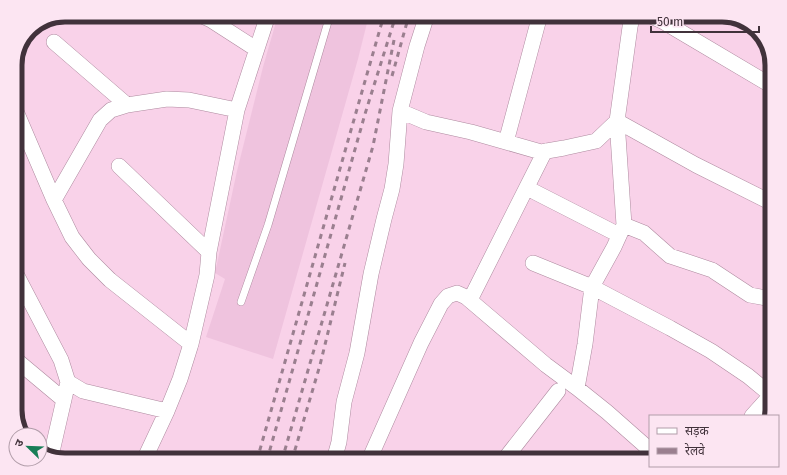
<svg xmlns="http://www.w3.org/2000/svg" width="787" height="475" viewBox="0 0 787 475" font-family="'Fira Sans','Noto Sans Devanagari',sans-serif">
	<rect width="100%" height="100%" fill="#f9d2e9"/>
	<path fill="#efc3de" d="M278,15H369L358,59L273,359L206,337L225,279L215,273L237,171L263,67Z"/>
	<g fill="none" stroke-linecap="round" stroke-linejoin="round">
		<defs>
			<path id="lane" d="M241,302L268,225L330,15"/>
			<path id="street" d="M200,15L211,20L256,49
				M646,15L651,16L664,22L772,86
				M54,42L127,105
				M15,109L54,200L72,237L89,259L110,280L191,344
				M400,111L426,122L471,132L541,152L564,148L596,141L617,121L696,165L772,203
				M506,142L540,15
				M119,166L209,252
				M527,188L619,235
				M54,200L100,120L111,110L127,105L167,99L189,100L237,110
				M624,225L617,121L630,27L632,17L637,15
				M533,263L592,287L670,328L711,351L748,376L771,395
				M15,272L61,360L68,382L83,391L167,411
				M470,300L545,151
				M15,359L64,400
				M752,416L771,395L772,396
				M650,450L607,412L577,388L585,344L592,287L614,247L624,225L644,233L670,256L712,270L750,295L772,299
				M51,456L68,382
				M144,460L167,411L180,379L191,344L207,275L209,252L237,110L268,15
				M334,460L339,442L344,402L357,353L371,274L384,219L392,189L396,164L400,111L417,46L427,15
				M369,460L421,343L441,304L448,296L457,293L466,297L546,365L577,388
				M504,460L558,391"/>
		</defs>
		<use href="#lane" stroke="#ae8a9f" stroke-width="8"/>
		<use href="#street" stroke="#ae8a9f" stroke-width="16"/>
		<use href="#lane" stroke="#fff" stroke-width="7"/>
		<use href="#street" stroke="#fff" stroke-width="15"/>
		<path stroke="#9a7f8f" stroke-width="3" stroke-dasharray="5 5" stroke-linecap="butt" d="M392,76L409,15
			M257,460L357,109L384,15
			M267,460L365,114L396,15
			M282,460L373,146L395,35
			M292,460L320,365L345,263"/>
	</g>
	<path d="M0 0H787V475H0ZM65 22H722A43 43 0 0 1 765 65V410A43 43 0 0 1 722 453H65A43 43 0 0 1 22 410V65A43 43 0 0 1 65 22Z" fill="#fce5f2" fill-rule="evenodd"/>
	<path fill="none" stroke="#41323b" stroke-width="5" d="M65 22H722A43 43 0 0 1 765 65V410A43 43 0 0 1 722 453H65A43 43 0 0 1 22 410V65A43 43 0 0 1 65 22Z"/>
	<rect x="649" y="415" width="130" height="52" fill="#fce5f2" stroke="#b19da9"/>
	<rect x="657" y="428" width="20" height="6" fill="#ffffff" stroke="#b19da9"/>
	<text x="685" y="435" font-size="12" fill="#41323b">सड़क</text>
	<rect x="657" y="448" width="20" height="6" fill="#9a7f8f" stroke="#b19da9"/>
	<text x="685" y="455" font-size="12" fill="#41323b">रेलवे</text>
	<g transform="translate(28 447) rotate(293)"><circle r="19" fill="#fce5f2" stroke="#b19da9"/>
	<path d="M0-3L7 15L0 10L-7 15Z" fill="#187e57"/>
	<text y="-6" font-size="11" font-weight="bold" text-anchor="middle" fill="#41323b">उ</text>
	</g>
	<path d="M651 26v6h108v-6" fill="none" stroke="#41323b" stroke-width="2"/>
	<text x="657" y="26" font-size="12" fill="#41323b" stroke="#fce5f2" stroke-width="3" paint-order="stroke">50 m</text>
</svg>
